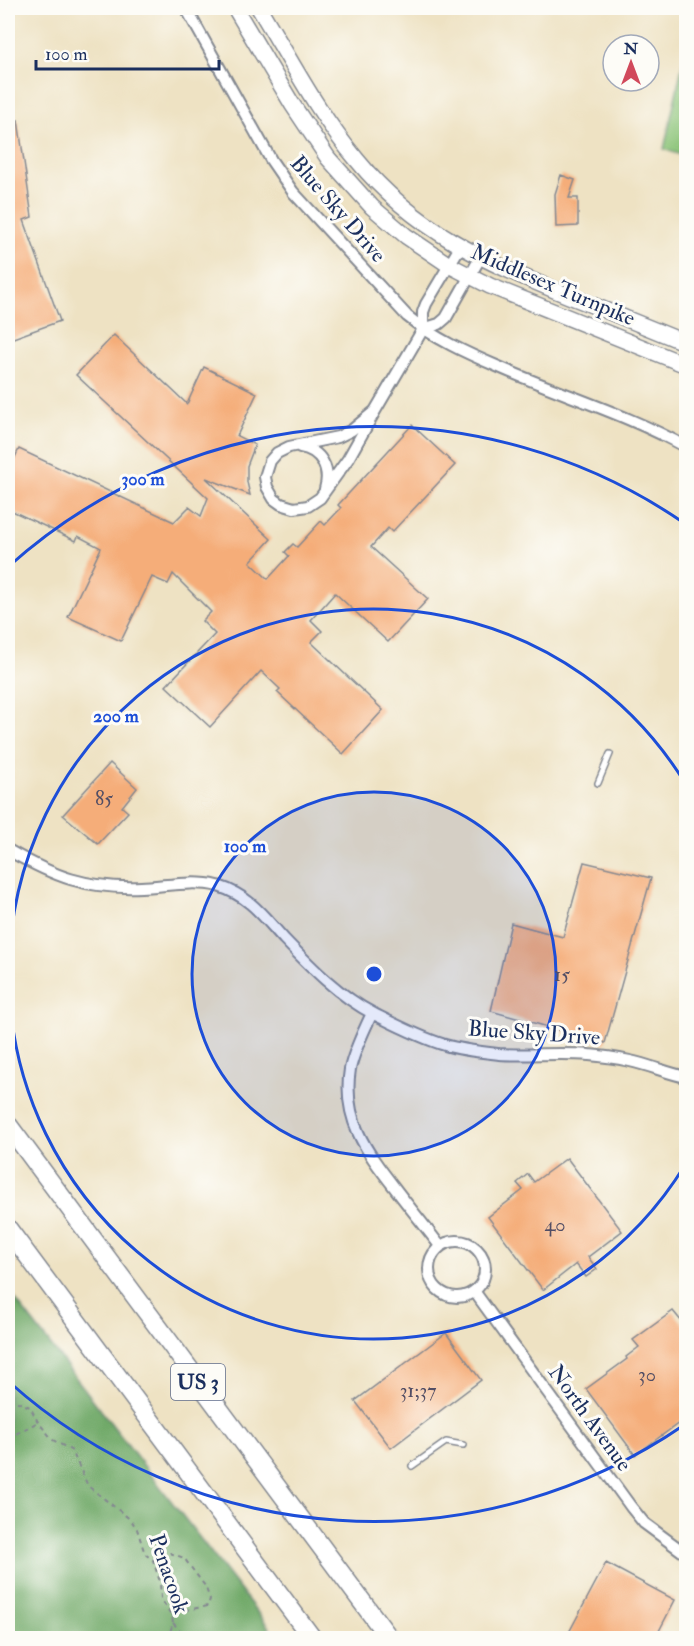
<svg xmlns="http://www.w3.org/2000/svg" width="694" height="1646" viewBox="0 0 694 1646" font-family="'IM FELL Double Pica',serif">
	<rect width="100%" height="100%" fill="#fdfcf7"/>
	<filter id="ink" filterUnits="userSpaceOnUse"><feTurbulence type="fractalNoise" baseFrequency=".0167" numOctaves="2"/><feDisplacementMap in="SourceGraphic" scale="12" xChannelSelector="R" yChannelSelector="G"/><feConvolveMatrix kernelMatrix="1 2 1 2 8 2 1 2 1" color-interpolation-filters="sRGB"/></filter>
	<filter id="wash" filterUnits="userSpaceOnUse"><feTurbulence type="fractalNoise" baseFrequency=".008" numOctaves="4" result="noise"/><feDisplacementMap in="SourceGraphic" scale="24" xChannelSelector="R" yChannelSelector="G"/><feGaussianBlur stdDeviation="1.35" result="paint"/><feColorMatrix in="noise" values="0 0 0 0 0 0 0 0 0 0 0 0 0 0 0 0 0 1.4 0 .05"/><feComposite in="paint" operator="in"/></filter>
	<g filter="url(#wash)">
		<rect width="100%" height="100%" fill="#eee2c3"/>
		<path fill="#8ac377" stroke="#52796a" stroke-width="1.5" d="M686,49V157L664,149Z"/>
		<path fill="#6fa968" stroke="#456c63" stroke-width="1.5" d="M8,1290L261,1617L277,1638H8Z"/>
		<g id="blocks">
			<path fill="#f5ad79" d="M18,120L32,217L24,220L60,321L8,340V122Z
				M561,175L575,180L569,198H578V226L556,227L555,194Z
				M114,335L187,404L204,367L257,393L237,436L255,445L247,466V482L250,495L206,478L271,539L250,562L268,579L289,556L285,552L293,544L297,547L321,521L325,525L341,508L338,505L412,425L455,465L392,532L388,528L371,547L428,599L388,642L335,593L311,620L322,631L311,642L383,710L343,754L277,692L280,689L261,671L210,727L166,686L215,634L202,621L211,612L173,574L168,584L152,577L121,641L68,617L101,548L78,536L76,541L8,509V472L19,449L174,522L189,507L201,516L208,498L76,375Z
				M110,763L137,788L122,807L128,812L98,844L63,815Z
				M584,862L651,878L605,1043L491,1011L511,923L563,937Z
				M567,1158L622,1231L588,1257L597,1269L586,1277L576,1264L543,1290L488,1217L523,1190L517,1183L528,1174L534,1182Z
				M673,1311L687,1328V1417L635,1455L586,1389L627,1359L626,1357L639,1347L633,1340Z
				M446,1333L481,1380L391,1448L355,1401Z
				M606,1563L675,1600L659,1631L661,1638H566Z"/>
		</g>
	</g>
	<g filter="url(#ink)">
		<use href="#blocks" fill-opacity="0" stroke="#848890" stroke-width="1.5"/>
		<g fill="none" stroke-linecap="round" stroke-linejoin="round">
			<defs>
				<path id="lane" d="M598,783L610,754
					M412,1466L446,1442L463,1445"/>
				<path id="street" d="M186,8L271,160L293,192L407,316C435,339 466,353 499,367C562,395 627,414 686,447
					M423,329L439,324L446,318L480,258
					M375,411L352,430L338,437L289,447L277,453L270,461L265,477L267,487L274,499L281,504L294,508L308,506L320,498L348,459L375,411L423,329V312L426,304L460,247
					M300,447C321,450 331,469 325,489
					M8,850C55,877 86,889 141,887C166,886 193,880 218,886C250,896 263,916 284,939C311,967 339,996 374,1014C396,1025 421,1038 445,1045C461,1050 481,1052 499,1054C529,1056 559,1052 589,1055C603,1056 616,1058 630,1061C649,1065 667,1073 686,1077
					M372,1013C364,1031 354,1050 350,1069C342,1119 366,1151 394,1187C409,1207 425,1226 440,1246
					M429 1269a28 28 0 1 1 56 0a28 28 0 1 1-56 0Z
					M474,1291L631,1507L644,1523L686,1554"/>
				<path id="secondary" d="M235,8L292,104L328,158L372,207L406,236L449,265L490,286L686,365
					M259,8C290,59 318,114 357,160C415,231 486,262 569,296C608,311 647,327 686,343"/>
				<path id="highway" d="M8,1125L389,1638
					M8,1229L312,1638"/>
			</defs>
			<use href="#lane" stroke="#848890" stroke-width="8"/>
			<use href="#street" stroke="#848890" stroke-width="14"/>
			<use href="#secondary" stroke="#848890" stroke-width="18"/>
			<use href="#highway" stroke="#848890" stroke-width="21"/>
			<path stroke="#848890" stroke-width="2" stroke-dasharray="4.5 4.5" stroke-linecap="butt" d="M8,1400L18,1402L30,1407L38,1422L53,1440L72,1451L88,1486L131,1520L137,1529L145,1554L153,1560L160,1582L161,1599L172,1616L173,1623L168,1638
				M8,1438L38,1422
				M153,1560L170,1553L184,1558L205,1586L210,1599L208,1606L181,1611L172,1616
				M173,1623L187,1638"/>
			<use href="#lane" stroke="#fff" stroke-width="5"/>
			<use href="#street" stroke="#fff" stroke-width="10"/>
			<use href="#secondary" stroke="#fff" stroke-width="15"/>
			<use href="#highway" stroke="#fff" stroke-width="18"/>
		</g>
	</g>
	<circle cx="374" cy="974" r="182" fill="#1d4ed8" fill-opacity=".12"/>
	<g fill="none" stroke="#1d4ed8" stroke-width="3">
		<circle cx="374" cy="974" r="182"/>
		<path d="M685 1165A365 365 0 1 1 685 783"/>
		<path d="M684 1425A547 547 0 0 1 8 1381M8 567A547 547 0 0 1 684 523"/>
	</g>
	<g text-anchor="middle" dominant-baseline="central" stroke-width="6" stroke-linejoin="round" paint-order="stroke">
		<g font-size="20" fill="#524e65">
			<text x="104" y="798">85</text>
			<text x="562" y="974">15</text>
			<text x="555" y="1224">40</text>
			<text x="647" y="1374">30</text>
			<text x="418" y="1390">31;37</text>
		</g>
		<rect fill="#fdfcf7" stroke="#5f6c8c" stroke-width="1.5" x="171" y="1364" width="54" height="36" rx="4.5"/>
		<g font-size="21" font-weight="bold" fill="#1b2f5e">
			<text x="198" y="1382">US 3</text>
		</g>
		<g font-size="22" fill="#1b2f5e" stroke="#fdfcf7">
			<text transform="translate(338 209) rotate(49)">Blue Sky Drive</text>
			<text transform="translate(553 285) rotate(23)">Middlesex Turnpike</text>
			<text transform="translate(534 1033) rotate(4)">Blue Sky Drive</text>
			<text transform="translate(590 1418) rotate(54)">North Avenue</text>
			<text transform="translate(169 1574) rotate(71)">Penacook</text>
		</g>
	</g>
	<circle cx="374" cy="974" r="9" fill="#1d4ed8" stroke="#fdfcf7" stroke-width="3"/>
	<g font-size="18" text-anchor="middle" font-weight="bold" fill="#1d4ed8" stroke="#fdfcf7" stroke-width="6" stroke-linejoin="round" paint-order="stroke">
		<text x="143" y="485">300 m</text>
		<text x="116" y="722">200 m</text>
		<text x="245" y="852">100 m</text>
	</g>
	<rect width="694" height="1646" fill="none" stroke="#fdfcf7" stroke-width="30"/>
	<g transform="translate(631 63)"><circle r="28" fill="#fdfcf7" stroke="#a3aaba" stroke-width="1.5"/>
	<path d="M0-4.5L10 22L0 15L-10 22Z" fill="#d1495b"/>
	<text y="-9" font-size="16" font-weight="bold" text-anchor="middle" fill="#1b2f5e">N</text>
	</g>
	<path d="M36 60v9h183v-9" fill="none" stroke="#1b2f5e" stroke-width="3"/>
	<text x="45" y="60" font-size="18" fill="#1b2f5e" stroke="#fdfcf7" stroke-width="4.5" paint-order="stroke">100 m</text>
</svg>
